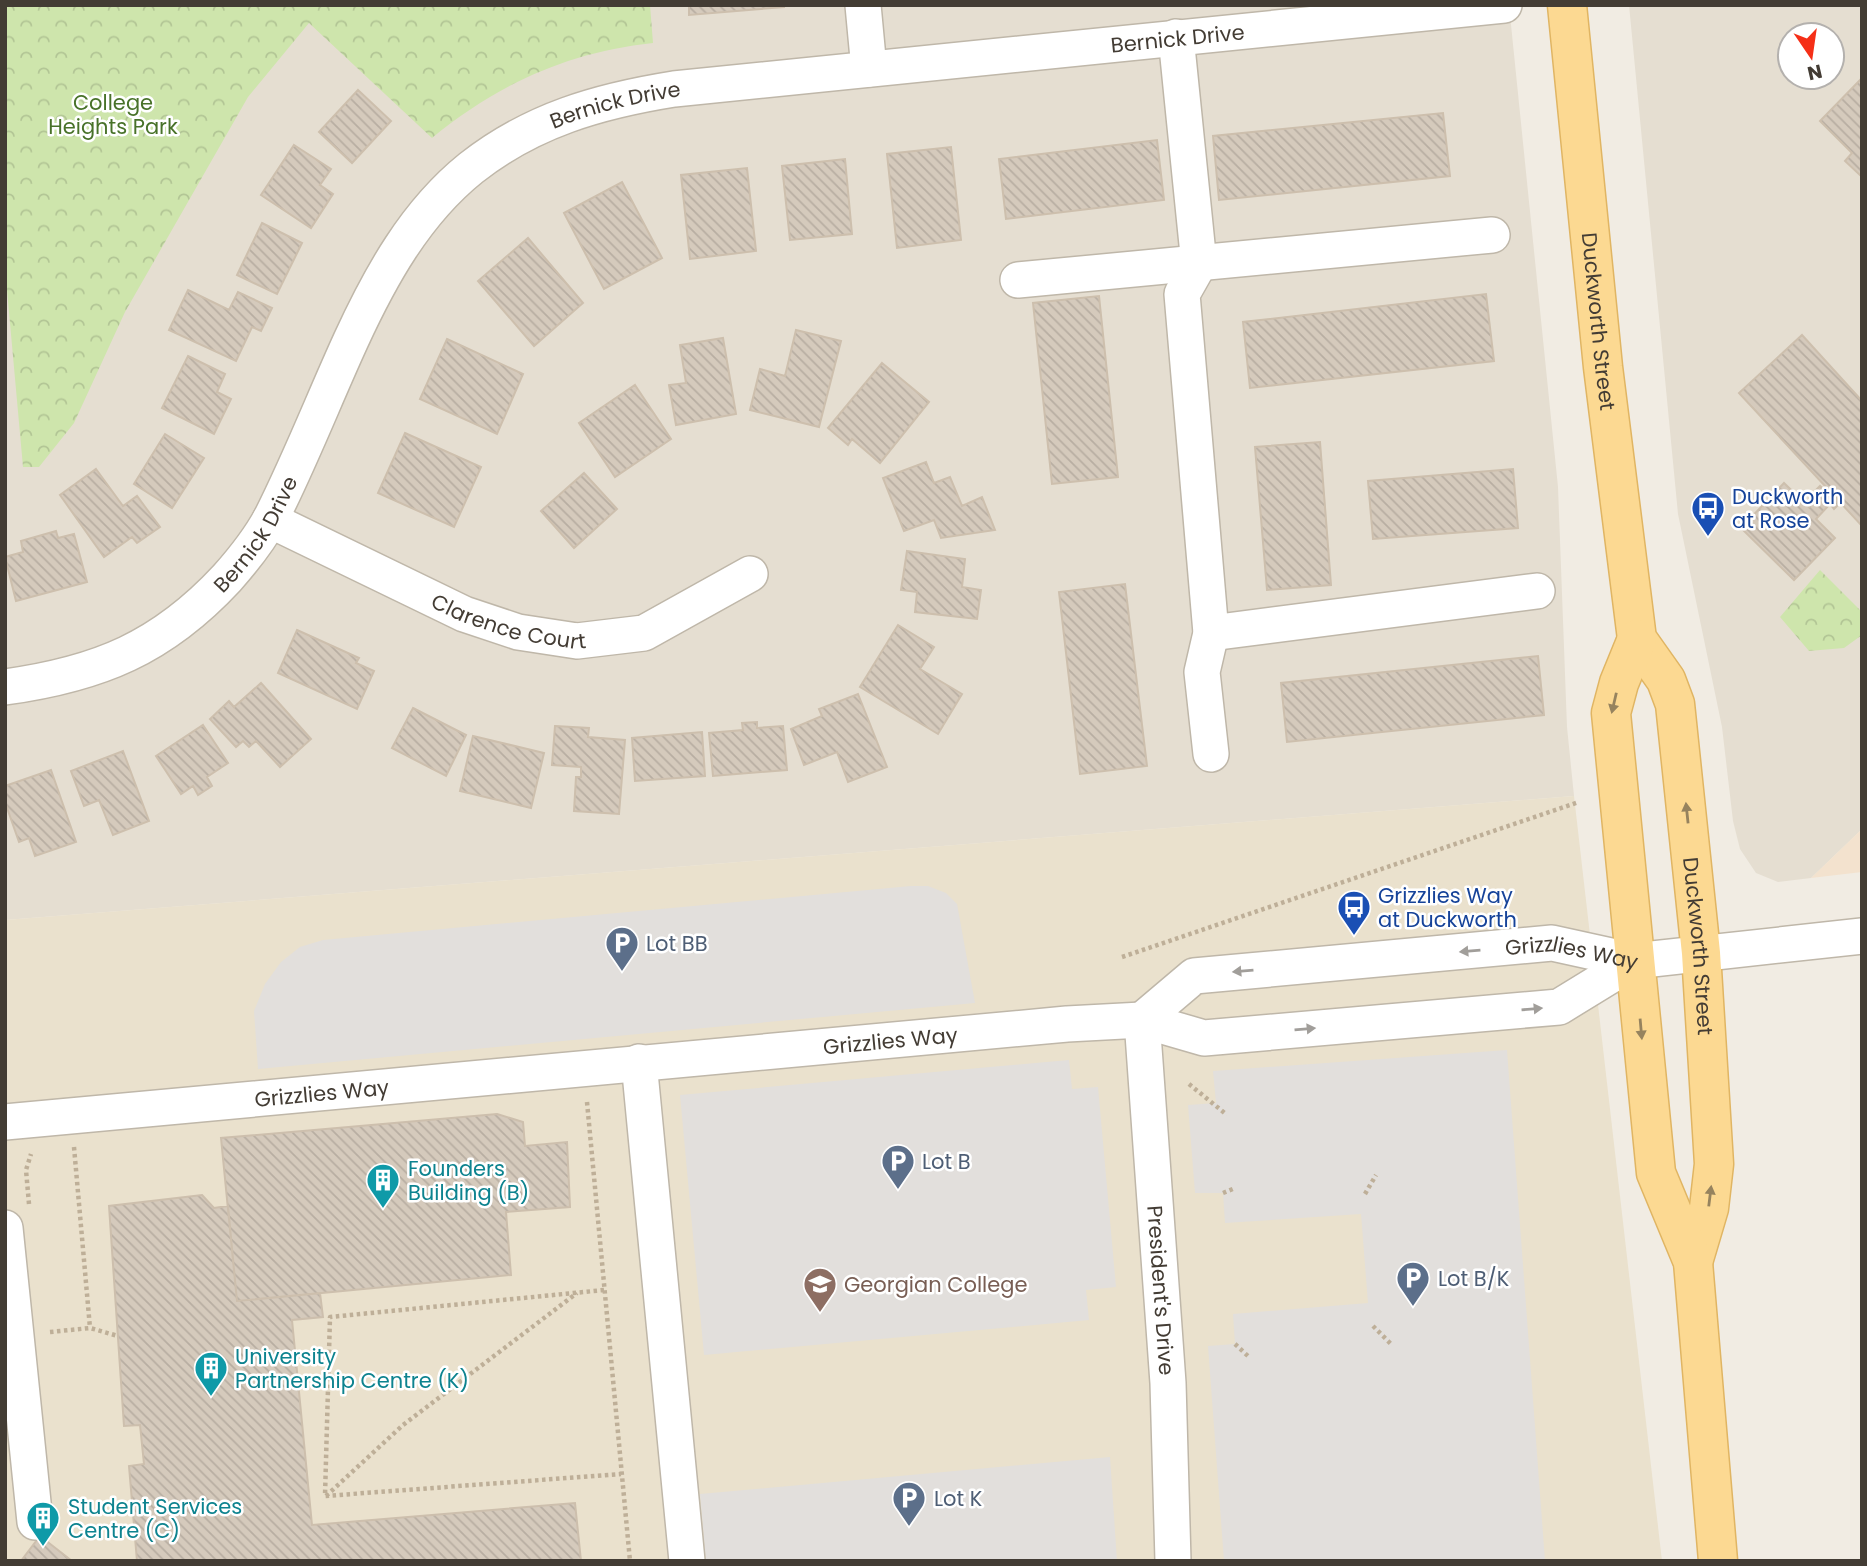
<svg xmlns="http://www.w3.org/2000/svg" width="1867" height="1566" viewBox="0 0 1867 1566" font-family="Poppins,sans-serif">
	<defs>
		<pattern id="park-crowns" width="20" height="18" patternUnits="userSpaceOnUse" patternTransform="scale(1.75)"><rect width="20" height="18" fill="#cee5ac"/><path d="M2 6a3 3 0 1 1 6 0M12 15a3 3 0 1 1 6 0" fill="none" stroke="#b2c595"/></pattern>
		<pattern id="building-back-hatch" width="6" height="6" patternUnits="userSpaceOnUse" patternTransform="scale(1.75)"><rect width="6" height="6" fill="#d5cabc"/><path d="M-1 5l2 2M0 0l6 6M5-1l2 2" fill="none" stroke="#b8aea2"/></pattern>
	</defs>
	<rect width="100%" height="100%" fill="#f1ece3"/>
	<path fill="#e5ded1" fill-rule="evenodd" d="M5,5H1509L1558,487L1567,727L1574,796L5,920Z
		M1629,5H1862V829L1811,878L1778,882L1756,873L1740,849L1733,821L1722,727L1678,514ZM1790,35H1832V77H1790Z"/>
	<path fill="#f3e2ce" d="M1862,829V872L1811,878Z"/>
	<path fill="#eae1cd" d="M1574,796L1662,1561H5V920Z"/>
	<path fill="url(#park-crowns)" d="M5,5H650L653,43C568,52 498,84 432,138L309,23L248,97L125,312L74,423L39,467H23L5,268Z
		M1820,570L1862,612V635L1844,648L1809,651L1780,617Z"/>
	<path fill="#e2dfdc" d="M911,886H928L946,893L957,904L975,1003L258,1069L254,1011L265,984L281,962L300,947L323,940Z
		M1507,1050L1545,1561H1224L1208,1346L1235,1344L1233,1314L1368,1303L1361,1214L1225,1223L1223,1193H1195L1188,1105L1216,1103L1213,1071Z
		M1069,1060L1072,1089L1098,1087L1116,1287L1086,1290L1089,1320L704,1355L680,1095Z
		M1110,1457L1117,1561H706L700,1494Z"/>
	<path fill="url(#building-back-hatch)" stroke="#cdbfad" stroke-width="2" d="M689,5H784V7L689,15Z
		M1862,78V177L1845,161L1852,153L1820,121Z
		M358,90L391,121L352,163L319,132Z
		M1443,113L1450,176L1219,200L1213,136Z
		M1157,140L1164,200L1006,219L999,159Z
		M294,145L331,169L320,185L333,194L311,228L261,195Z
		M951,147L961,240L897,248L887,154Z
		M845,159L852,234L790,240L782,166Z
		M747,168L756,251L690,259L681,175Z
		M622,182L662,258L604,289L564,213Z
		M262,223L302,243L277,294L237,275Z
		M528,238L583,303L534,346L478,281Z
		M188,290L229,310L238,292L272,308L261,331L252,327L236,361L169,330Z
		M1486,294L1494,361L1250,388L1243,322Z
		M1099,296L1118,477L1052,484L1033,303Z
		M796,330L841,341L819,427L750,410L760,369L785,376Z
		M1802,335L1862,401V526L1739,393Z
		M723,338L736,414L676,425L669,385L686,383L680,345Z
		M447,339L523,374L497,434L420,399Z
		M188,356L225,374L217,392L231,399L214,434L162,408Z
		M882,363L929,402L880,463L852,439L848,445L828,428Z
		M635,385L671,439L615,477L579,423Z
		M405,433L481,467L454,527L378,493Z
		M165,434L204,458L172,508L134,484Z
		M1320,442L1331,585L1267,590L1255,447Z
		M926,462L934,483L950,477L962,506L982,497L995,530L941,538L934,520L904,531L883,478Z
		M96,469L123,506L137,496L160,527L137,543L132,537L104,557L60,495Z
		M1513,469L1518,528L1373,539L1368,481Z
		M584,473L617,509L574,548L541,511Z
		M1784,483L1809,507L1820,495L1815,491L1820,486L1839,504L1834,509L1830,504L1816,519L1835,538L1794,580L1741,528Z
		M56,531L58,538L74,534L87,582L16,601L5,557L23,552L21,541Z
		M907,551L965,559L962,587L981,590L977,619L915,612L917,592L901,590Z
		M1125,584L1147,766L1080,774L1059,592Z
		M898,625L934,647L920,669L962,694L938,734L860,687Z
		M297,630L359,658L356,663L374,671L357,709L278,673Z
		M1538,656L1544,715L1287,742L1281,683Z
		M261,683L311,739L280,767L256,741L249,747L243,741L236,747L210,719L229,701L234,707Z
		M858,694L887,767L848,782L837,752L804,765L791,729L822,716L819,709Z
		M413,708L466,735L446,776L392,748Z
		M757,722V728L783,726L787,770L713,776L709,733L743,730L742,723Z
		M203,725L228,763L207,777L212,786L198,795L193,786L181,794L156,756Z
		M555,726L589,728L588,737L625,740L619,814L574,811L576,777H581V767L552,765Z
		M702,732L705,776L635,781L632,738Z
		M473,736L544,753L531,808L460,791Z
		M123,751L149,821L113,835L99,800L84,806L71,771Z
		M51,770L76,842L35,856L29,838L19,842L5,802V786Z
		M497,1114L523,1122L525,1146L567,1142L570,1207L506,1212L511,1275L237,1301L221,1138Z
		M202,1195L214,1208L228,1206L237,1301L320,1293L323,1317L292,1320L312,1525L575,1503L581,1561H137L129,1466L144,1464L140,1425L124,1426L109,1206Z
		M40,1536L72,1561H21Z"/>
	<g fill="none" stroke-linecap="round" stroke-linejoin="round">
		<defs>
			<g id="minor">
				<path d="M863,5L869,69"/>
				<path d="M1176,37L1199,264L1182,294L1211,633L1202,672L1211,754"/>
				<path d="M1018,280L1492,235"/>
				<path id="s1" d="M270,520L464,614L518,632L577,641L644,633L750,574"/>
				<path d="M1211,633L1537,591"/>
				<path id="s2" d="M5,687C99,674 162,648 227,578C243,560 259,540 271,518C300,461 324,399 351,340C380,277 415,213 471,168C532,120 599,101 674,89L1504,5"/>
				<path id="s3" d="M1142,1020L1194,976L1552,943L1634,961L1862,936"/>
				<path id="s4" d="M1142,1020L1168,1383L1173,1561"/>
				<path d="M639,1062L687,1561"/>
				<path id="s5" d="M5,1122L1067,1024L1142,1020L1204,1038L1559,1007L1634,961"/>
				<path d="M5,1228L35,1522"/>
			</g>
			<g id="major">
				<path id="s6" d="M1567,5L1603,367L1637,639L1666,680L1675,704L1701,953L1714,1164L1709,1208L1693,1262"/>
				<path d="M1637,639L1619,683L1611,713L1656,1173L1693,1262L1718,1561"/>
			</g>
		</defs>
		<use href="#minor" stroke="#bfb7a9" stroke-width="38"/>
		<use href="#major" stroke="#e0b563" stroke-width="41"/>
		<path stroke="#beaf98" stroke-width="4.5" stroke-dasharray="3.5 3.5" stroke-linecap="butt" d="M1122,957L1579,802
			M1189,1084L1227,1115
			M587,1102L630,1561
			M74,1147L90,1328
			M1223,1193L1235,1188
			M1365,1194L1376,1175
			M29,1204L26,1170L31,1154
			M604,1290L330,1317L325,1496L621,1474
			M1373,1326L1391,1344
			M50,1332L90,1328L118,1336
			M1235,1344L1249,1357
			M326,1496L403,1425L577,1293"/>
		<use href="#minor" stroke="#fff" stroke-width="35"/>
		<use href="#major" stroke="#fcd992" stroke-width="38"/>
	</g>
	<defs><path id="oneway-solid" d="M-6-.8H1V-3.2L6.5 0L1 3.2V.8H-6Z" transform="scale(1.75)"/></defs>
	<g fill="#96835e">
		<use href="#oneway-solid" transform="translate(1614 703) rotate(103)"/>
		<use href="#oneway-solid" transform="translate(1687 813) rotate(-96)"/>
		<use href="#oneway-solid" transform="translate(1641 1029) rotate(85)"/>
		<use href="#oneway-solid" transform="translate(1710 1196) rotate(-83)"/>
	</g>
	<g fill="#a19e9a">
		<use href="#oneway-solid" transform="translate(1470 951) rotate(175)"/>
		<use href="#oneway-solid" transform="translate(1243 971) rotate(175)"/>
		<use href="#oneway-solid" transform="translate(1532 1009) rotate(-5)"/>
		<use href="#oneway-solid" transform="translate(1305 1029) rotate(-5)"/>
	</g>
	<defs>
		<symbol id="bus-pin" viewBox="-11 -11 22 30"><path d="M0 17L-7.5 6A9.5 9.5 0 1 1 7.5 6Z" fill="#1a4fb4" stroke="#fff"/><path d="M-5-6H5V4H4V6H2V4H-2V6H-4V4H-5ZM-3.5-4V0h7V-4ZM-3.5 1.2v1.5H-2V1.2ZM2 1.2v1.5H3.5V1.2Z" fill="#fff"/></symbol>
		<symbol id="parking-pin" viewBox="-11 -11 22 30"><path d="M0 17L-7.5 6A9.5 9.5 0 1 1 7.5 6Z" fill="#5c6f8a" stroke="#fff"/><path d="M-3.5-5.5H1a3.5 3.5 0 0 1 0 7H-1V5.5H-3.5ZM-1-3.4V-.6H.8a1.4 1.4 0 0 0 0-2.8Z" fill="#fff"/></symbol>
		<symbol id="building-pin" viewBox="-11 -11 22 30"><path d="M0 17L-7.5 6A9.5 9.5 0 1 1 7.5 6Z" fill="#0f9aa8" stroke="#fff"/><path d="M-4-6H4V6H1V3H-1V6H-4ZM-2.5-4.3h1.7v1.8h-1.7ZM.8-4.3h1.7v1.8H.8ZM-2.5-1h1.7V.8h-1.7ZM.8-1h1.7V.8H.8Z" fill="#fff"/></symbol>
		<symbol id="university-pin" viewBox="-11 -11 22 30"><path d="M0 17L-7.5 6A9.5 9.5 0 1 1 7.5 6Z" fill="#8d6e63" stroke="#fff"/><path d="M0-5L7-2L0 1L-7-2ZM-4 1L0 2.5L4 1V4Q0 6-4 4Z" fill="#fff"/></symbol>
	</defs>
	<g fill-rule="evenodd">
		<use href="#bus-pin" x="1689" y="489" width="38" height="52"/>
		<use href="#bus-pin" x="1335" y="888" width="38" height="52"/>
		<use href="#parking-pin" x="603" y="924" width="38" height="52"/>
		<use href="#parking-pin" x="879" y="1142" width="38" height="52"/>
		<use href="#building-pin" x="364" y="1161" width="38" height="52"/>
		<use href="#parking-pin" x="1394" y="1259" width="38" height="52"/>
		<use href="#university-pin" x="801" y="1265" width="38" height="52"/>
		<use href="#building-pin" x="192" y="1349" width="38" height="52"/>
		<use href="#parking-pin" x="890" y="1479" width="38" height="52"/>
		<use href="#building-pin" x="24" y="1499" width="38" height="52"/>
	</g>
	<g text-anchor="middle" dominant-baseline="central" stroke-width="5" stroke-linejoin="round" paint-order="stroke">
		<g font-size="21" fill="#433c34" stroke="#fff">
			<text stroke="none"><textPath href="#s2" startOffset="1461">Bernick Drive</textPath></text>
			<text stroke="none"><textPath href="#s2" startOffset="894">Bernick Drive</textPath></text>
			<text stroke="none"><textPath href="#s6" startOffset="318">Duckworth Street</textPath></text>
			<text stroke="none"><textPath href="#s2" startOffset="306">Bernick Drive</textPath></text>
			<text stroke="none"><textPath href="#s1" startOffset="261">Clarence Court</textPath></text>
			<text stroke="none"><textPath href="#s6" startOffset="957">Duckworth Street</textPath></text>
			<text stroke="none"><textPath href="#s3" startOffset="448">Grizzlies Way</textPath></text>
			<text stroke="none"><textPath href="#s5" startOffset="889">Grizzlies Way</textPath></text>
			<text stroke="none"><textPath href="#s5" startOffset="318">Grizzlies Way</textPath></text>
			<text stroke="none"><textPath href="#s4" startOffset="271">President's Drive</textPath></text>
		</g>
		<g font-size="21" fill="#487229" stroke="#fff">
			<text x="113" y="102">College<tspan x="113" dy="24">Heights Park</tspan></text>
		</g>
		<g font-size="21" fill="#164399" stroke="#fff" text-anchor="start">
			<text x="1732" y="496">Duckworth<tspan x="1732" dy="24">at Rose</tspan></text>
			<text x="1378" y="895">Grizzlies Way<tspan x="1378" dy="24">at Duckworth</tspan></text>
		</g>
		<g font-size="21" fill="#4e5e75" stroke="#fff" text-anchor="start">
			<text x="646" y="943">Lot BB</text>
			<text x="922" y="1161">Lot B</text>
			<text x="1438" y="1278">Lot B/K</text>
			<text x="934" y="1498">Lot K</text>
		</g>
		<g font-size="21" fill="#0d838f" stroke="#fff" text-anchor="start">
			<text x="408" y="1168">Founders<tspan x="408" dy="24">Building (B)</tspan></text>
			<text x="235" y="1356">University<tspan x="235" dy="24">Partnership Centre (K)</tspan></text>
			<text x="68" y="1506">Student Services<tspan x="68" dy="24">Centre (C)</tspan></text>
		</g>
		<g font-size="21" fill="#785e54" stroke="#fff" text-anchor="start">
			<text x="844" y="1284">Georgian College</text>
		</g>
	</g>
	<rect width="1867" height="1566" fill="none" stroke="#433c34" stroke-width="14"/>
	<g transform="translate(1811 56) rotate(167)"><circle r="33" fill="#ffffff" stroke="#b4b1ae" stroke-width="2"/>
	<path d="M0-5L12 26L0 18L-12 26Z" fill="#f52f17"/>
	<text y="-10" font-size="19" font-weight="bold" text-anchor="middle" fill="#433c34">N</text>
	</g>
</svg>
